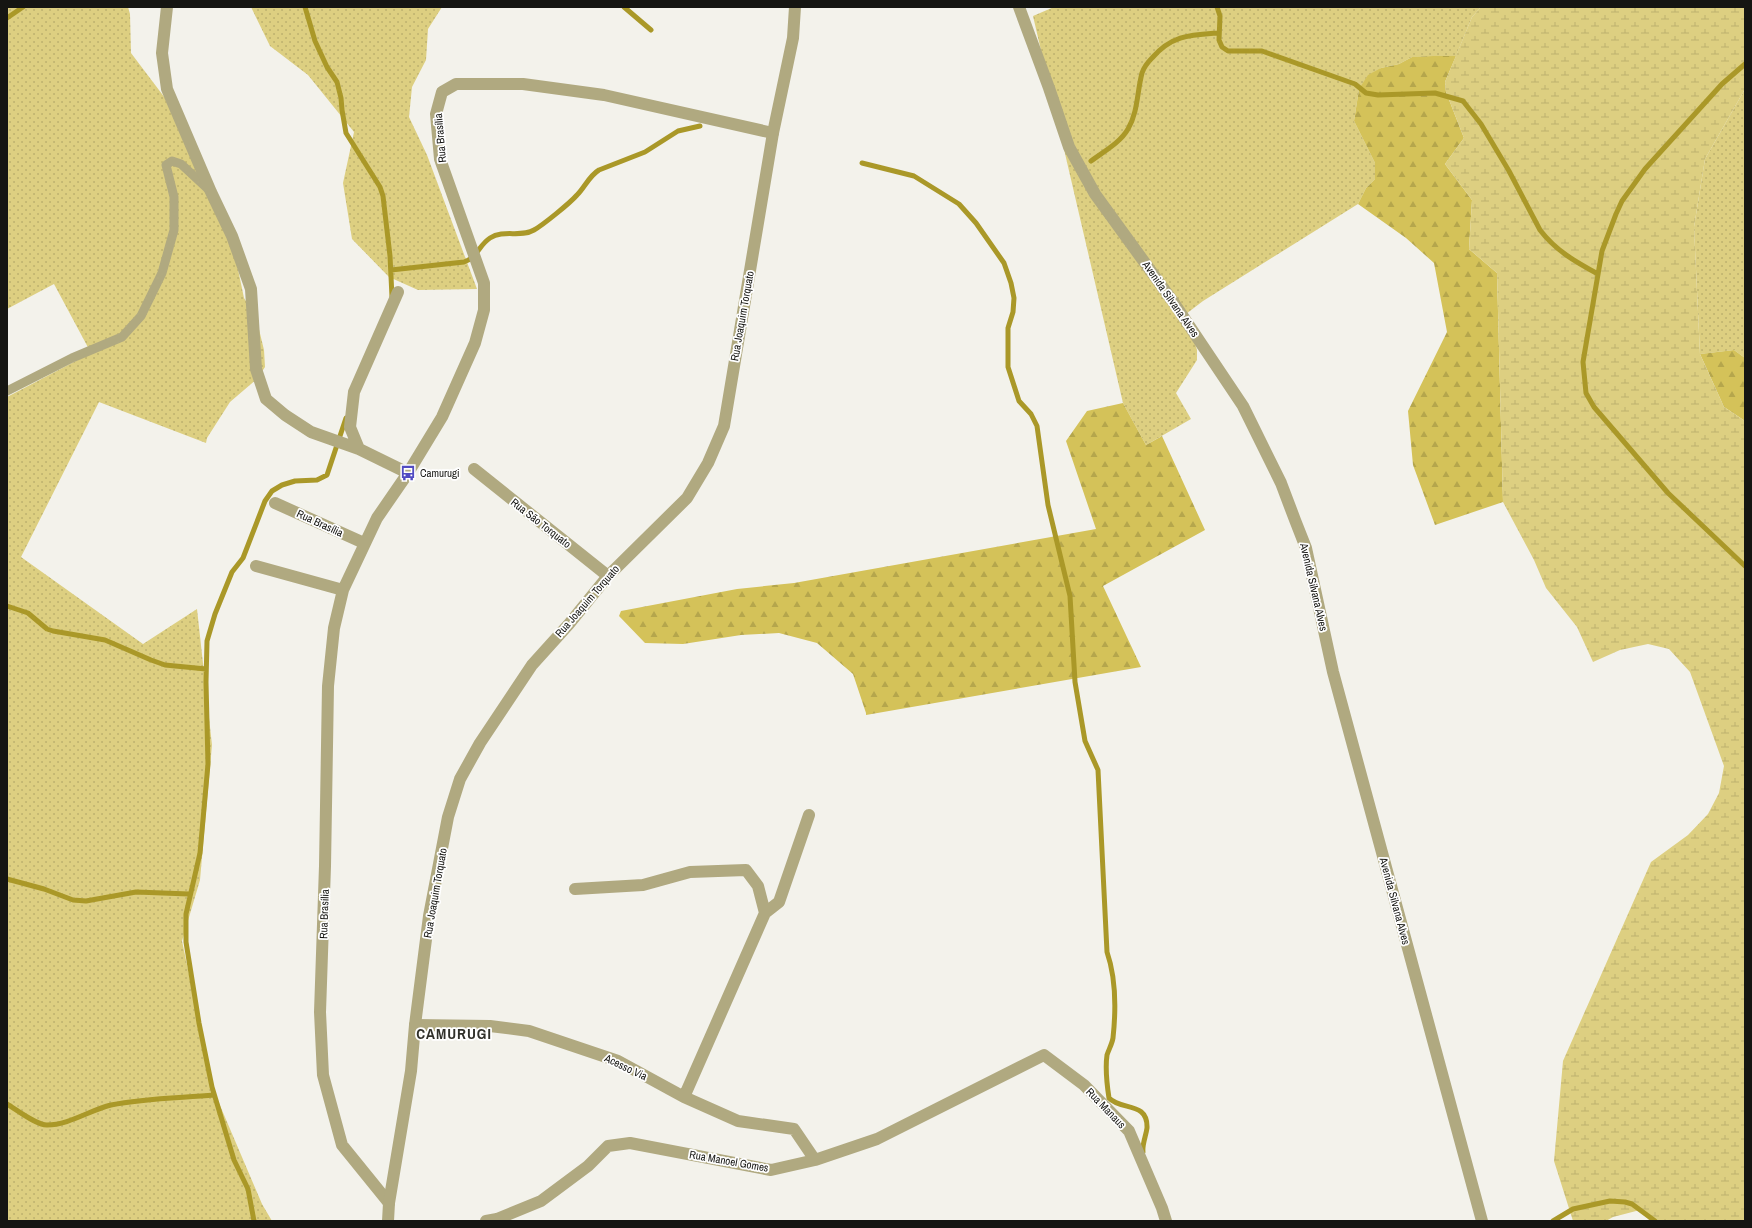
<svg xmlns="http://www.w3.org/2000/svg" width="1752" height="1228" viewBox="0 0 1752 1228" font-family="'Archivo Narrow',sans-serif">
	<defs>
		<pattern id="grass-dots" width="8" height="8" patternUnits="userSpaceOnUse"><rect width="8" height="8" fill="#ddcf81"/><path d="M2 2h.1M6 6h.1" fill="none" stroke="#bdb16e" stroke-width="1.8" stroke-linecap="round"/></pattern>
		<pattern id="forest-firs" width="22" height="20" patternUnits="userSpaceOnUse"><rect width="22" height="20" fill="#d4c259"/><path d="M5 1l3.5 6h-7zM16 11l3.5 6h-7z" fill="#b5a64c"/></pattern>
		<pattern id="wetland-marsh" width="20" height="14" patternUnits="userSpaceOnUse"><rect width="20" height="14" fill="#ddcf81"/><path d="M1 5h8M5 5V1M11 12h8M15 12V8" fill="none" stroke="#bdb16e"/></pattern>
	</defs>
	<rect width="100%" height="100%" fill="#f3f2eb"/>
	<path fill="url(#grass-dots)" d="M7,7H128L130,14L131,53L165,98L235,255L244,298L256,317L264,350L265,367L257,379L230,402L207,438L206,443L99,402L21,557L143,644L197,609L212,745L200,880L182,941L213,1089L262,1204L272,1221H7V397L91,353L54,284L7,309Z
		M251,7H442L428,29L426,60L412,87L409,117L427,155L477,289L418,290L389,277L352,239L343,183L354,132L308,75L270,46Z
		M1054,7H1481L1472,17L1456,56L1412,57L1399,64L1381,68L1359,89L1354,121L1375,163V179L1366,188L1358,204L1203,301L1186,314L1197,350V360L1176,393L1191,419L1146,445L1123,403L1033,16Z
		M1745,89V358L1734,350L1700,354L1694,227L1705,159Z"/>
	<path fill="url(#forest-firs)" d="M1433,56H1456L1445,82L1446,92L1464,138L1445,164L1472,200L1469,249L1497,273L1503,502L1435,525L1413,465L1408,411L1447,332L1434,263L1406,238L1358,204L1366,188L1375,179V163L1354,121L1359,89L1368,75L1381,68L1399,64L1412,57Z
		M1734,350L1745,358V421L1724,407L1700,354Z
		M1123,403L1146,445L1162,436L1205,530L1103,586L1141,667L866,715V713L853,674L817,643L779,633L741,635L683,644L645,643L619,616L621,611L737,589L794,583L1096,529L1066,441L1087,411Z"/>
	<path fill="url(#wetland-marsh)" d="M1481,7H1745V89L1705,159L1694,227L1700,354L1724,407L1745,421V1221H1650L1640,1210L1613,1217L1606,1221H1573L1554,1161L1563,1061L1651,862L1688,835L1708,814L1719,793L1724,766L1690,672L1669,649L1648,644L1620,650L1593,662L1577,627L1546,588L1534,560L1503,502L1497,273L1469,249L1472,200L1445,164L1464,138L1446,92L1445,82L1472,17Z"/>
	<g fill="none" stroke-linecap="round" stroke-linejoin="round">
		<path stroke="#aa9828" stroke-width="5" d="M305,7L315,41L327,67L337,82L341,98L342,110L346,133L380,187L383,196L390,256L392,297
			M624,7L651,30
			M1217,7L1220,16L1219,40L1222,47L1228,51H1262L1355,84L1366,93L1378,95L1435,93L1463,101L1481,124L1509,171L1540,230C1556,251 1576,262 1598,274
			M7,18L23,7
			M1745,64L1722,84L1645,169L1622,201L1616,214L1602,251L1583,362L1586,393L1594,407L1668,493L1745,566
			M1091,161C1103,152 1120,143 1128,129C1138,112 1137,92 1142,73C1144,67 1148,62 1152,58C1172,35 1190,35 1218,33
			M862,163L914,176L959,204L976,223L1004,263L1011,283L1014,298L1013,312L1008,328V367L1019,401L1031,414L1037,426L1048,505L1070,596L1075,682L1085,741L1098,770L1107,952C1116,978 1116,1010 1113,1038C1112,1044 1109,1049 1107,1055C1105,1069 1107,1085 1109,1098C1121,1111 1148,1101 1147,1128C1146,1136 1142,1144 1143,1152
			M391,270L464,262C478,257 479,245 490,238C504,229 520,238 534,230C543,225 570,203 577,195C585,187 589,176 599,170L645,152L678,131L700,126
			M7,606L28,613L47,629L53,631L105,640L151,660L165,665L206,669
			M7,879L44,889L73,900L86,901L136,892L189,894
			M7,1104C17,1110 36,1125 47,1125C69,1125 90,1110 111,1105C145,1098 180,1098 214,1095
			M254,1221L248,1189L234,1160L212,1087L199,1023L186,942V914L200,853L208,764L206,682L207,641L215,614L232,572L243,558L265,501L272,491L282,485L295,481L317,480L327,475L346,418
			M1553,1221L1573,1209L1610,1201L1625,1202L1632,1204L1655,1221"/>
		<path stroke="#b0a980" stroke-width="9" d="M7,391L72,358L122,337L141,316L162,273L174,230V197L166,165L172,161L181,164L209,190"/>
		<path stroke="#b0a980" stroke-width="12" d="M167,7L162,53L167,89L211,192L232,236L251,289L256,369L266,399L285,415L311,432L359,449L408,473
			M1019,7L1049,88L1069,147L1095,194L1174,303L1243,406L1281,483L1295,520L1306,548L1333,672L1482,1221
			M359,449L350,427L354,392L398,292
			M474,469L608,576
			M275,503L364,543
			M256,566L343,590
			M575,889L643,885L690,872L746,870L758,886L765,913
			M415,1025L490,1026L529,1031L618,1061L684,1097L738,1121L794,1129L815,1160
			M684,1097L765,913L779,902L809,815
			M389,1203L342,1145L323,1075L320,1012L325,866L328,686L334,628L343,590L377,518L408,473L442,417L475,343L484,310V283L440,159L436,114L442,92L456,84H523L604,95L773,133
			M486,1221L497,1219L541,1201L588,1166L608,1146L630,1143L771,1170L815,1160L877,1139L1044,1055L1084,1085L1129,1131L1162,1208L1166,1221"/>
		<path stroke="#b0a980" stroke-width="12" d="M388,1221L389,1203L411,1071L415,1025L429,916L448,817L460,779L480,743L532,665L569,624L608,576L687,498L708,463L724,426L773,133L793,38L795,7"/>
	</g>
	<defs>
		<symbol id="bus-bare" viewBox="-9 -9 18 18"><path d="M-5-6H5V4H4V6H2V4H-2V6H-4V4H-5ZM-3.5-4V0h7V-4ZM-3.5 1.2v1.5H-2V1.2ZM2 1.2v1.5H3.5V1.2Z" fill="#514bc2" stroke="#fff" stroke-width="2.5" paint-order="stroke"/></symbol>
	</defs>
	<g fill-rule="evenodd">
		<use href="#bus-bare" x="397" y="462" width="22" height="22"/>
	</g>
	<g text-anchor="middle" dominant-baseline="central" stroke-width="3.5" stroke-linejoin="round" paint-order="stroke">
		<g font-size="11" fill="#151512" stroke="#fff">
			<text transform="translate(440 138) rotate(-95)">Rua Brasília</text>
			<text transform="translate(1171 299) rotate(55)">Avenida Silvana Alves</text>
			<text transform="translate(742 316) rotate(-80)">Rua Joaquim Torquato</text>
			<text transform="translate(320 523) rotate(25)">Rua Brasília</text>
			<text transform="translate(541 523) rotate(38)">Rua São Torquato</text>
			<text transform="translate(1314 587) rotate(77)">Avenida Silvana Alves</text>
			<text transform="translate(587 601) rotate(-49)">Rua Joaquim Torquato</text>
			<text transform="translate(435 893) rotate(-80)">Rua Joaquim Torquato</text>
			<text transform="translate(1395 901) rotate(75)">Avenida Silvana Alves</text>
			<text transform="translate(324 914) rotate(-88)">Rua Brasília</text>
			<text transform="translate(626 1067) rotate(26)">Acesso Via</text>
			<text transform="translate(1106 1108) rotate(46)">Rua Manaus</text>
			<text transform="translate(729 1161) rotate(10)">Rua Manoel Gomes</text>
		</g>
		<g font-size="11" fill="#151512" stroke="#fff" text-anchor="start">
			<text x="420" y="473">Camurugi</text>
		</g>
		<g font-size="15" font-weight="bold" letter-spacing="1" fill="#30302a" stroke="#fff">
			<text x="454" y="1033">CAMURUGI</text>
		</g>
	</g>
	<rect width="1752" height="1228" fill="none" stroke="#151512" stroke-width="16"/>
</svg>
